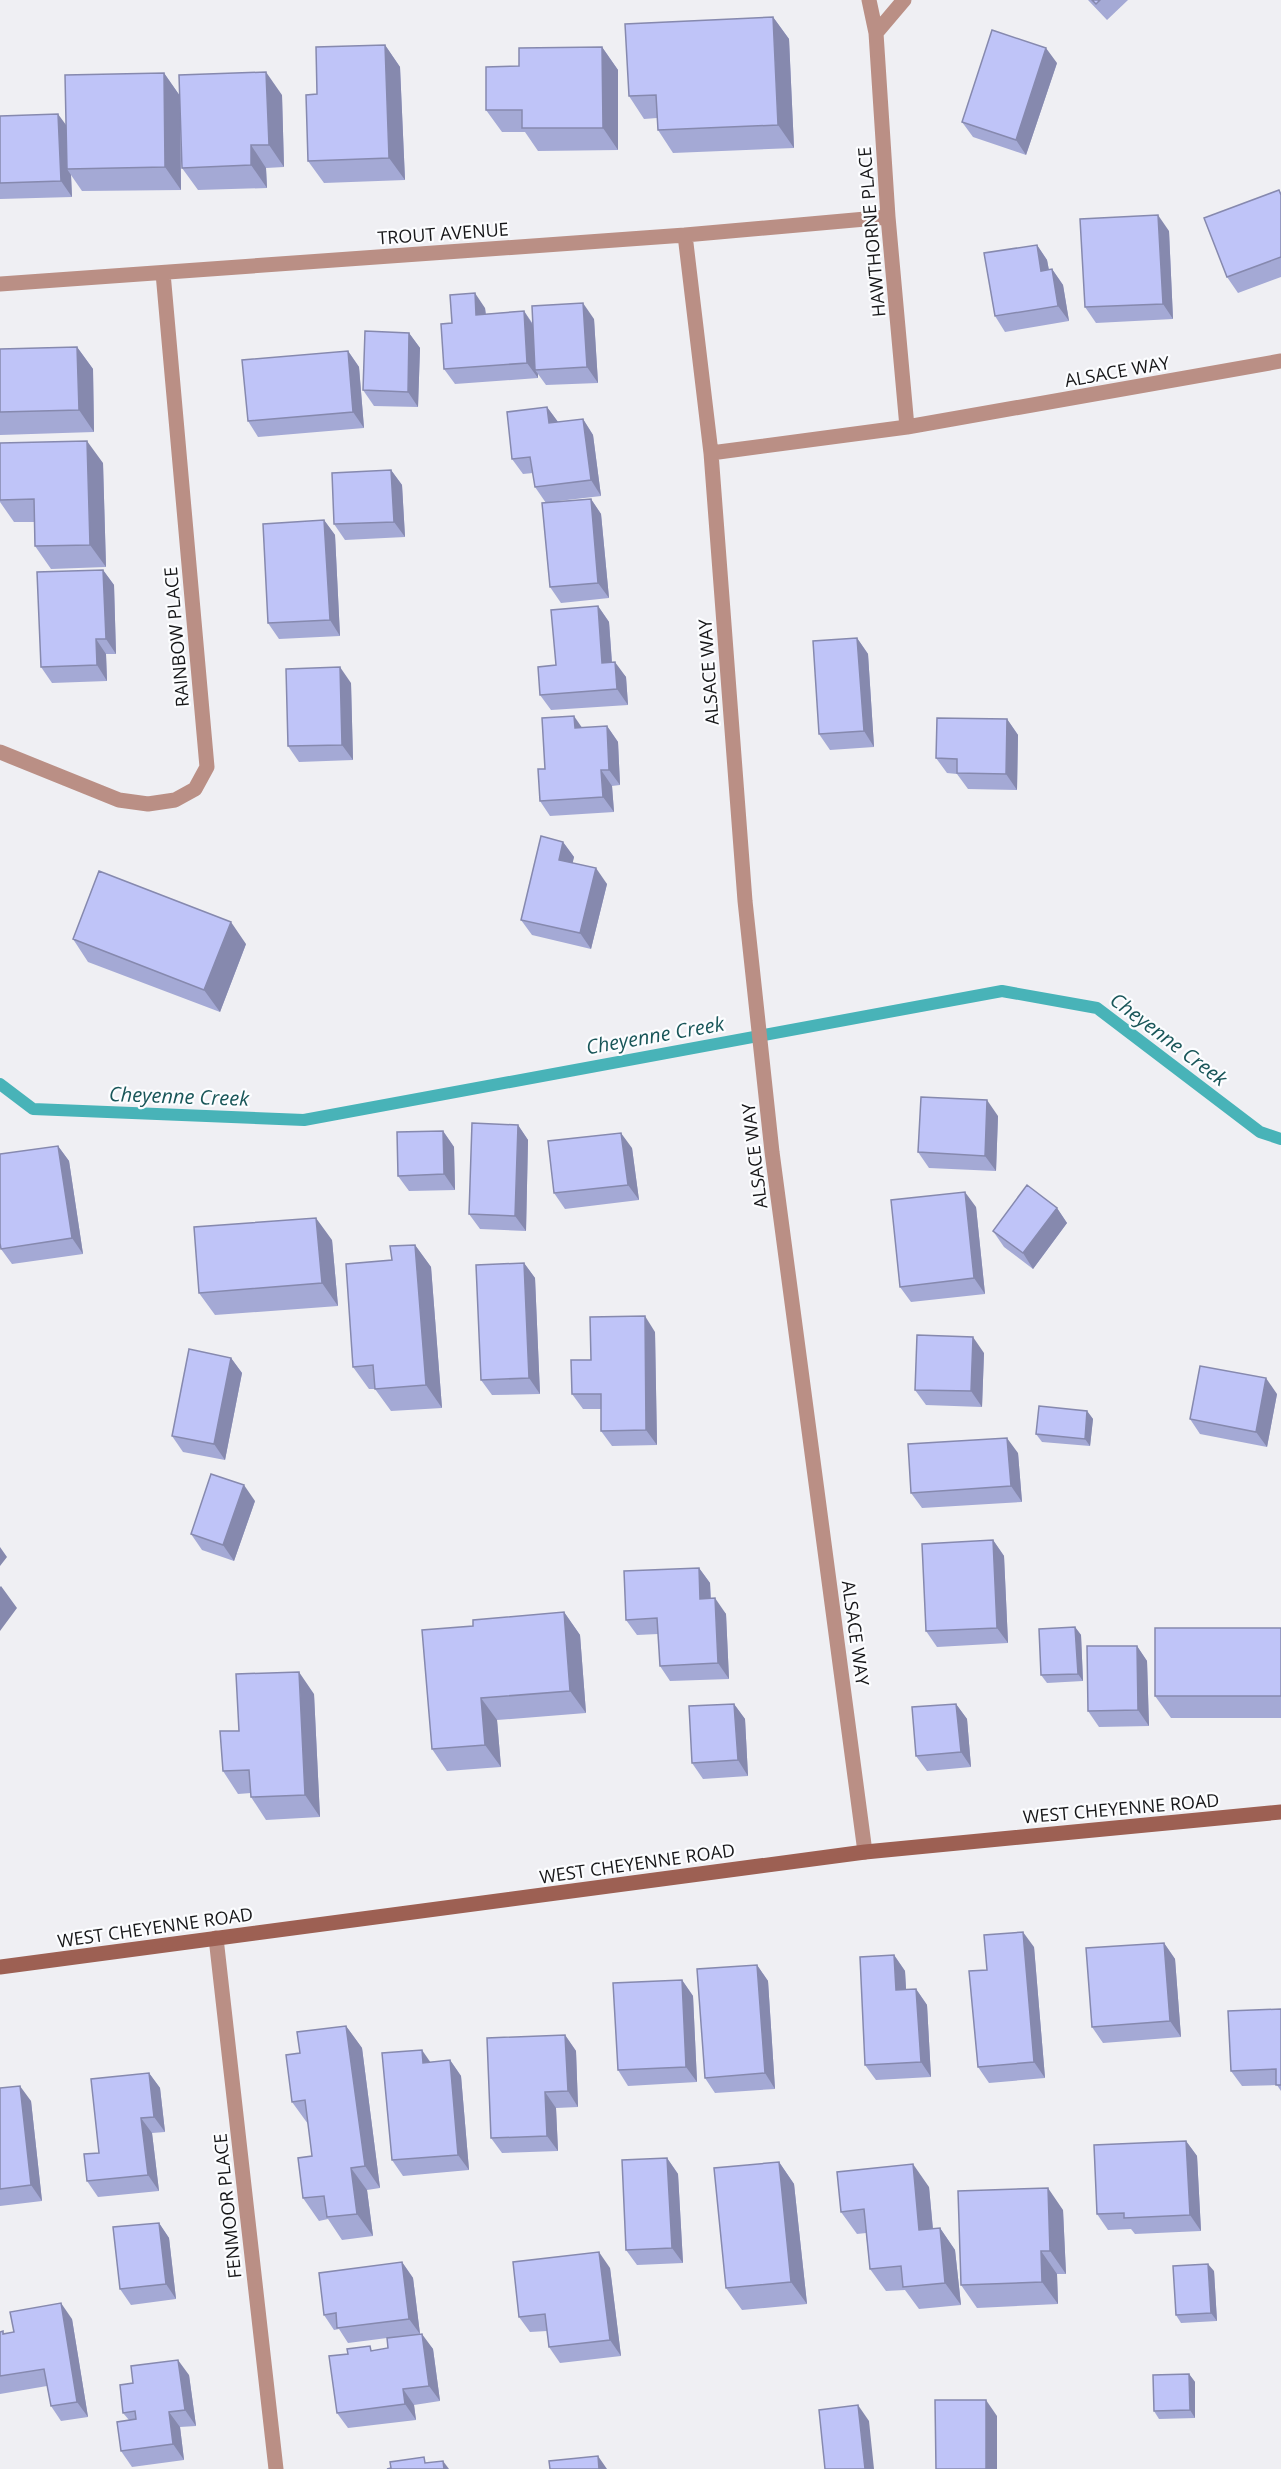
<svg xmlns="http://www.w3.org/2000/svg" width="1281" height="2469" viewBox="0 0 1281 2469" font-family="'Open Sans',sans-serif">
	<rect width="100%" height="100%" fill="#efeff3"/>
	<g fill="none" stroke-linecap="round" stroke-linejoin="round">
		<path stroke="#48b3b8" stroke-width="12" d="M0,1084L33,1109L304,1120L1002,991L1097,1008L1260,1132L1281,1139"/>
		<path stroke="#ba8f85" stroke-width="15" d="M869,0L876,33
			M904,0L876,33L888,217L907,427
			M685,235L711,453L745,901L772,1152L865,1852
			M0,284L685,235L888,217
			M711,453L907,427L1281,361
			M0,752L119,800L148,804L175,800L195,789L207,767L163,273
			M216,1938L276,2469"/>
		<path stroke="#9d6053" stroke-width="15" d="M0,1967L865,1852L1281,1812"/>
	</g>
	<path fill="#a4a9d5" d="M1088,0H1128L1107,20Z
		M773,17L789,39L794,148L673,153L658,130L657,118L644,119L629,96Z
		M385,45L400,67L405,180L324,183L308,161L317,94Z
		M602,47L618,70V150L538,151L525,132H502L486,110L519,66Z
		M1057,63L1026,155L973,137L962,122Z
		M164,73L180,96L181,190L82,191L71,175L72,197L0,199V116L66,125Z
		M282,95L284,167L266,168L267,188L198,190L182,168Z
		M1279,190L1281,193V277L1238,293L1227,277Z
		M1169,231L1173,319L1096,323L1085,307Z
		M1037,245L1047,260L1049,270L1052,269L1063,285L1069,321L1005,332L995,316Z
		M485,308L486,314L524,311L533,324L594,319L598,383L546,385L538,374V378L455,384L444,369L452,323Z
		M409,333L420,348L418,407L374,406L363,390Z
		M77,347L93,369L94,432L0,435V349Z
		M348,351L359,367L364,428L258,437L248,421Z
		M547,407L558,422L583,419L593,435L601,496L550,502L591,499L601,514L609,598L561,603L550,587L546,503L535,487L533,473L523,474L512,459Z
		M0,443L103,463L106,567L51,569L35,546L34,522H14L0,502Z
		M391,470L402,485L405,537L345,540L334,524Z
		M324,520L335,535L340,636L279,639L268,623Z
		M103,570L114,585L116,654H106L107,681L52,683L41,667Z
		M598,606L609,622L612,662L626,677L628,705L551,710L540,695L556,665Z
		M857,638L868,654L874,747L830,750L819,734Z
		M351,683L353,760L299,762L288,746Z
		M1007,719L1018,735L1017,790L968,789L957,774L947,773L936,758Z
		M607,726L618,742L620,785L612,786L614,812L550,816L540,801L545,769L582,728Z
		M563,842L574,857L572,863L607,884L591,949L532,935L521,920Z
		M73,939L246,944L220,1012L88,962Z
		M998,1116L996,1171L929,1168L918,1152Z
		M518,1125L528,1140L526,1231L480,1229L469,1214Z
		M443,1131L454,1147L455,1190L409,1191L398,1176Z
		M58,1146L69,1161L83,1254L12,1264L1,1249Z
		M632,1148L639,1200L565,1209L554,1193Z
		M976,1207L985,1294L911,1302L900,1287Z
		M1057,1208L1067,1223L1033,1269L1004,1247L993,1231Z
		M332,1240L338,1306L215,1315L199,1293Z
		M415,1245L431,1267L442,1408L391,1411L375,1389H369L353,1367L392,1260Z
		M524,1263L535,1278L540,1394L492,1395L481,1380Z
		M655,1332L657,1445L612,1446L601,1431V1409H583L572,1394L591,1360Z
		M984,1353L982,1407L926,1405L915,1390Z
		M231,1358L242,1373L225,1460L183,1452L172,1436Z
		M1277,1394L1267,1447L1200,1434L1190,1419Z
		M1087,1411L1093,1419L1090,1446L1042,1442L1036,1434Z
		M1018,1453L1022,1502L922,1508L911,1493Z
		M255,1501L234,1561L202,1550L191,1534Z
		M993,1540L1004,1556L1008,1643L937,1647L926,1631Z
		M699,1568L710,1583L711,1598L726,1614L729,1679L670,1681L660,1666L658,1634L637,1635L626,1620Z
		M564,1612L580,1635L586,1713L497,1720L501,1767L447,1771L432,1749L473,1626Z
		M1075,1627L1081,1635L1083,1681L1047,1683L1041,1675Z
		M1281,1628V1718H1171L1155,1696Z
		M1137,1646L1147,1661L1149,1726L1099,1727L1088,1711Z
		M314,1694L320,1817L266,1820L251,1797V1793L238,1794L223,1771L239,1731Z
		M734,1704L745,1719L748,1776L703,1779L692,1763Z
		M956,1704L967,1719L971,1767L927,1771L916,1756Z
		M1164,1943L1175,1959L1181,2037L1103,2043L1092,2027Z
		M1034,1947L1045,2078L989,2083L978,2067Z
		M894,1955L905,1971L906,1990L916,1989L927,2005L931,2077L876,2080L865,2065Z
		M757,1965L768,1981L775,2089L715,2093L705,2078Z
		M682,1980L693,1996L697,2082L628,2086L618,2070Z
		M1281,2009V2091L1277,2085L1242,2086L1231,2071Z
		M346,2026L362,2048L380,2188L367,2190L373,2236L342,2240L328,2219L319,2221L303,2198L312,2156L308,2124L292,2102L300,2053Z
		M565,2035L576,2051L578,2107L556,2108L558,2151L502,2153L491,2138Z
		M450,2060L461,2076L469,2170L403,2176L392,2160L430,2062Z
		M149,2073L160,2088L165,2132L152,2133L159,2191L98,2197L87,2181L99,2153Z
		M0,2088L31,2101L42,2201L0,2206Z
		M1186,2141L1197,2156L1201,2231L1135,2234L1131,2229L1108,2230L1097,2214Z
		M667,2158L678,2174L683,2263L637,2265L626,2250Z
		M779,2162L794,2184L807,2304L742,2310L726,2288Z
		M929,2187L933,2229L940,2228L955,2250L961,2305L919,2309L905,2290L886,2291L870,2269L866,2233L857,2234L841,2212Z
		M1063,2210L1066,2274H1057L1058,2304L977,2308L961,2285Z
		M159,2223L169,2238L176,2299L131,2305L120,2289Z
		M402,2262L413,2278L420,2334L433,2349L440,2401L414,2405L416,2420L348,2428L337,2413L388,2348L387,2338L348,2343L339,2329L334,2330L324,2315Z
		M610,2268L621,2356L560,2363L549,2347L547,2331L530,2332L519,2317Z
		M1214,2271L1217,2321L1181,2323L1176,2315Z
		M72,2319L88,2417L61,2421L51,2406L47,2386L0,2394V2332L3,2331L4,2334L14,2332Z
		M1189,2374L1195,2382V2418L1159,2419L1154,2411Z
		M189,2375L196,2426L180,2427L184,2460L132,2467L121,2451L129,2420L123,2413L133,2383Z"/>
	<path fill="#8689ae" d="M773,17L789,39L794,148L778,125Z
		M385,45L400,67L405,180L389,158Z
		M602,47L618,70V150L603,128Z
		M1046,48L1057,63L1026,155L1016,140Z
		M266,72L282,95L284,167L269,145Z
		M164,73L180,96L181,190L165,167Z
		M58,114L69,129L67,169L71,175L72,197L61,181Z
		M251,145L266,168L267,188L251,165Z
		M1158,215L1169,231L1173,319L1163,304Z
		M1037,245L1047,260L1052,287L1041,271Z
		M1052,269L1063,285L1069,321L1058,306Z
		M475,293L485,308L487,330L476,315Z
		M583,303L594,319L598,383L587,367Z
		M524,311L534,327L535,370L538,374V378L527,363Z
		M409,333L420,348L418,407L408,392Z
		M77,347L93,369L94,432L79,410Z
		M348,351L359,367L364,428L353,412Z
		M547,407L558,422L549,423Z
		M583,419L593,435L601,496L591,480Z
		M87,441L103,463L106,567L90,545Z
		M391,470L402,485L405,537L394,522Z
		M591,499L601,514L609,598L598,583Z
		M324,520L335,535L340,636L330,620Z
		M103,570L114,585L116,654L106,639Z
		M598,606L609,622L613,679L602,663Z
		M857,638L868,654L874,747L864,731Z
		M96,639L106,654L107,681L97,665Z
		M615,662L626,677L628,705L617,689Z
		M340,667L351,683L353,760L342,745Z
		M574,716L585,732L575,728Z
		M1007,719L1018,735L1017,790L1006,774Z
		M607,726L618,742L620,785L609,770Z
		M601,770L612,786L614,812L603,797Z
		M563,842L574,857L570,875L559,860Z
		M596,868L607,884L591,949L580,933Z
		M231,922L246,944L220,1012L204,990Z
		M987,1100L998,1116L996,1171L985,1156Z
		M518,1125L528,1140L526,1231L515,1216Z
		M443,1131L454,1147L455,1190L444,1174Z
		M621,1133L632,1148L639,1200L628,1185Z
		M58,1146L69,1161L83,1254L72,1238Z
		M965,1192L976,1207L985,1294L974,1278Z
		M1057,1208L1067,1223L1033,1269L1023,1253Z
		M316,1218L332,1240L338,1306L322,1283Z
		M415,1245L431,1267L442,1408L426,1385Z
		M524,1263L535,1278L540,1394L529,1378Z
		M645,1316L655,1332L657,1445L646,1430Z
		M973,1337L984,1353L982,1407L971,1391Z
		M231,1358L242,1373L225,1460L214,1444Z
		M1266,1378L1277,1394L1267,1447L1256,1432Z
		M1087,1411L1093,1419L1090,1446L1085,1439Z
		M1007,1438L1018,1453L1022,1502L1011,1486Z
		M244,1485L255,1501L234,1561L223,1545Z
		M993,1540L1004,1556L1008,1643L997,1628Z
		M0,1547L7,1557L0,1566Z
		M699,1568L710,1583L711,1614L700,1599Z
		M1,1586L17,1608L0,1631V1587Z
		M715,1598L726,1614L729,1679L718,1663Z
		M564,1612L580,1635L586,1713L570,1691Z
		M1075,1627L1081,1635L1083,1681L1078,1674Z
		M1137,1646L1147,1661L1149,1726L1138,1710Z
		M299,1672L314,1694L320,1817L305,1795Z
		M481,1698L497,1720L501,1767L485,1745Z
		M734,1704L745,1719L748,1776L738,1760Z
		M956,1704L967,1719L971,1767L961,1752Z
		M1023,1932L1034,1947L1045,2078L1034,2062Z
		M1164,1943L1175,1959L1181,2037L1170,2021Z
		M894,1955L905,1971L907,2006L896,1990Z
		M757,1965L768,1981L775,2089L765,2073Z
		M682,1980L693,1996L697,2082L686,2067Z
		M916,1989L927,2005L931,2077L921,2062Z
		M346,2026L362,2048L380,2188L365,2166Z
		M565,2035L576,2051L578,2107L568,2091Z
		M422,2050L433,2066L423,2063Z
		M450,2060L461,2076L469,2170L458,2155Z
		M149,2073L160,2088L165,2132L154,2117Z
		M20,2086L31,2101L42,2201L31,2185Z
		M545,2092L556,2108L558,2151L547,2136Z
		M141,2118L152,2133L159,2191L148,2175Z
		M1186,2141L1197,2156L1201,2231L1190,2215Z
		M667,2158L678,2174L683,2263L672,2248Z
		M779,2162L794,2184L807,2304L791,2282Z
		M913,2164L929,2187L935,2252L919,2230Z
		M351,2168L367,2190L373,2236L357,2214Z
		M1048,2188L1063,2210L1066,2274L1050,2251Z
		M159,2223L169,2238L176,2299L166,2284Z
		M940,2228L955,2250L961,2305L945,2283Z
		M1041,2251L1057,2274L1058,2304L1042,2282Z
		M599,2252L610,2268L621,2356L610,2340Z
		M402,2262L413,2278L420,2334L409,2319Z
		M1208,2264L1214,2271L1217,2321L1211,2313Z
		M61,2303L72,2319L88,2417L77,2402Z
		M422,2334L433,2349L440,2401L429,2386Z
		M178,2360L189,2375L196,2426L185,2410Z
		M1189,2374L1195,2382V2418L1190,2410Z
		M403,2389L414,2405L416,2420L405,2404Z
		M986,2400L997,2416V2469H986Z
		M858,2405L869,2421L874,2469H865Z
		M169,2412L180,2427L184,2460L173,2444Z
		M598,2456L607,2469H599Z
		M443,2461L449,2469H444Z"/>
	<path fill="#bfc4f8" stroke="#8689ae" stroke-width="1.5" d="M1092,0H1100L1096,4Z
		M773,17L778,125L658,130L656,95L629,96L625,24Z
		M992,30L1046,48L1016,140L962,122Z
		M385,45L389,158L308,161L306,95L317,94L316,47Z
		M602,47L603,128H522V110H486V67L519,66V48Z
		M266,72L269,145H251V165L182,168L179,75Z
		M164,73L165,167L67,169L65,75Z
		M58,114L61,181L0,183V116Z
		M1279,190L1281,195V257L1227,277L1204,218Z
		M1158,215L1163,304L1085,307L1080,219Z
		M1037,245L1041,271L1052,269L1058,306L995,316L984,253Z
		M475,293L476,315L524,311L527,363L444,369L441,324L452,323L450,295Z
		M583,303L587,367L535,370L532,306Z
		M365,331L409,333L408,392L363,390Z
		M77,347L79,410L0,412V349Z
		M348,351L353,412L248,421L242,360Z
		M547,407L549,423L583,419L591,480L535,487L530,457L512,459L507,412Z
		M87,441L90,545L35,546L34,499L0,500V443Z
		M391,470L394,522L334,524L332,473Z
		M591,499L598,583L550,587L542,503Z
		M324,520L330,620L268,623L263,524Z
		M103,570L106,639H96L97,665L41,667L37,572Z
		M598,606L602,663L615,662L617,689L540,695L538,667L556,665L551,610Z
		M857,638L864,731L819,734L813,641Z
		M340,667L342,745L288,746L286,669Z
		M574,716L575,728L607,726L609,770H601L603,797L540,801L538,769H545L542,718Z
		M937,718L1007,719L1006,774L957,773V759L936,758Z
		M541,836L563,842L559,860L596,868L580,933L521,920Z
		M99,871L231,922L204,990L73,939Z
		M921,1097L987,1100L985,1156L918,1152Z
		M472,1123L518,1125L515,1216L469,1214Z
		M443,1131L444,1174L398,1176L397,1132Z
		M621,1133L628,1185L554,1193L548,1141Z
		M58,1146L72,1238L1,1249L0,1243V1154Z
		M1027,1185L1057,1208L1023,1253L993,1231Z
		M965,1192L974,1278L900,1287L891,1200Z
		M316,1218L322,1283L199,1293L194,1227Z
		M415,1245L426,1385L375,1389L373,1365L353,1367L346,1264L392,1260L390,1246Z
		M524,1263L529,1378L481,1380L476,1265Z
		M645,1316L646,1430L601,1431V1394H572L571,1360H591L590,1317Z
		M917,1335L973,1337L971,1391L915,1390Z
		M189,1349L231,1358L214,1444L172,1436Z
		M1200,1366L1266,1378L1256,1432L1190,1419Z
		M1039,1406L1087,1411L1085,1439L1036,1434Z
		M1007,1438L1011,1486L911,1493L908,1444Z
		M211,1474L244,1485L223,1545L191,1534Z
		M993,1540L997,1628L926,1631L922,1544Z
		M699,1568L700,1599L715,1598L718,1663L660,1666L657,1618L626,1620L624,1571Z
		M564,1612L570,1691L481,1698L485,1745L432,1749L422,1630L473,1626V1620Z
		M1075,1627L1078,1674L1041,1675L1039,1629Z
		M1155,1628H1281V1696H1155Z
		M1087,1646H1137L1138,1710L1088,1711Z
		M299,1672L305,1795L251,1797L249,1770L223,1771L220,1731H239L236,1674Z
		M734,1704L738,1760L692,1763L689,1706Z
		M956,1704L961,1752L916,1756L912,1707Z
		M1023,1932L1034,2062L978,2067L969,1971L987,1970L984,1935Z
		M1164,1943L1170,2021L1092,2027L1086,1948Z
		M894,1955L896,1990L916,1989L921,2062L865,2065L860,1957Z
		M757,1965L765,2073L705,2078L697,1969Z
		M682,1980L686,2067L618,2070L613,1983Z
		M1281,2009V2085H1276V2069L1231,2071L1228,2011Z
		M346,2026L365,2166L351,2168L357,2214L327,2217L324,2196L303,2198L298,2158L312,2156L305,2100L292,2102L286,2055L300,2053L297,2032Z
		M565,2035L568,2091L545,2092L547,2136L491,2138L487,2038Z
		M422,2050L423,2063L450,2060L458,2155L392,2160L382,2053Z
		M149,2073L154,2117L141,2118L148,2175L87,2181L84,2154L99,2153L91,2079Z
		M20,2086L31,2185L0,2189V2088Z
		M1186,2141L1190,2215L1124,2218V2213L1097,2214L1094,2145Z
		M667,2158L672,2248L626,2250L622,2160Z
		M779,2162L791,2282L726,2288L714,2168Z
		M913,2164L919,2230L940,2228L945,2283L903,2287L901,2266L870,2269L864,2209L841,2212L837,2172Z
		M1048,2188L1050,2251H1041L1042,2282L961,2285L958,2191Z
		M159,2223L166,2284L120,2289L113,2227Z
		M599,2252L610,2340L549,2347L545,2314L519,2317L513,2262Z
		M402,2262L409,2319L337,2328L336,2313L324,2315L319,2273Z
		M1208,2264L1211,2313L1176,2315L1173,2266Z
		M61,2303L77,2402L51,2406L44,2369L0,2376V2332L3,2331V2334L14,2332L10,2312Z
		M422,2334L429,2386L403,2389L405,2404L337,2413L329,2356L348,2354L347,2349L370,2346L371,2351L388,2348L387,2338Z
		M178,2360L185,2410L169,2412L173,2444L121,2451L117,2422L136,2419L135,2411L123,2413L120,2385L133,2383L131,2366Z
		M1189,2374L1190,2410L1154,2411L1153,2375Z
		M935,2400H986V2469H936Z
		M858,2405L865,2469H825L819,2410Z
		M598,2456L599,2469H550L549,2461Z
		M424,2457L425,2463L443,2461L444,2469H387L391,2468L390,2462Z"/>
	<g text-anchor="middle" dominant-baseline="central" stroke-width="4.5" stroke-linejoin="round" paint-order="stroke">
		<g font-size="18" fill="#171719" stroke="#fcfdff">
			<text transform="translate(871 232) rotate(-95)">HAWTHORNE PLACE</text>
			<text transform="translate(443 233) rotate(-4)">TROUT AVENUE</text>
			<text transform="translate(1117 371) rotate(-10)">ALSACE WAY</text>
			<text transform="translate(176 637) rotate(-95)">RAINBOW PLACE</text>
			<text transform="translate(708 672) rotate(-94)">ALSACE WAY</text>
			<text transform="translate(754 1156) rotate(-97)">ALSACE WAY</text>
			<text transform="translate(856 1633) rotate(82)">ALSACE WAY</text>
			<text transform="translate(1121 1808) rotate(-5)">WEST CHEYENNE ROAD</text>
			<text transform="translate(637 1863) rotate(-8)">WEST CHEYENNE ROAD</text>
			<text transform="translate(155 1927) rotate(-8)">WEST CHEYENNE ROAD</text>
			<text transform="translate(227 2206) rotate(-96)">FENMOOR PLACE</text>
		</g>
		<g font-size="20" font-style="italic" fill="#195659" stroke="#fcfdff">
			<text transform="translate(655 1035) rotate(-10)">Cheyenne Creek</text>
			<text transform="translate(1169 1039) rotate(37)">Cheyenne Creek</text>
			<text transform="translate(179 1096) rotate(2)">Cheyenne Creek</text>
		</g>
	</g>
</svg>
